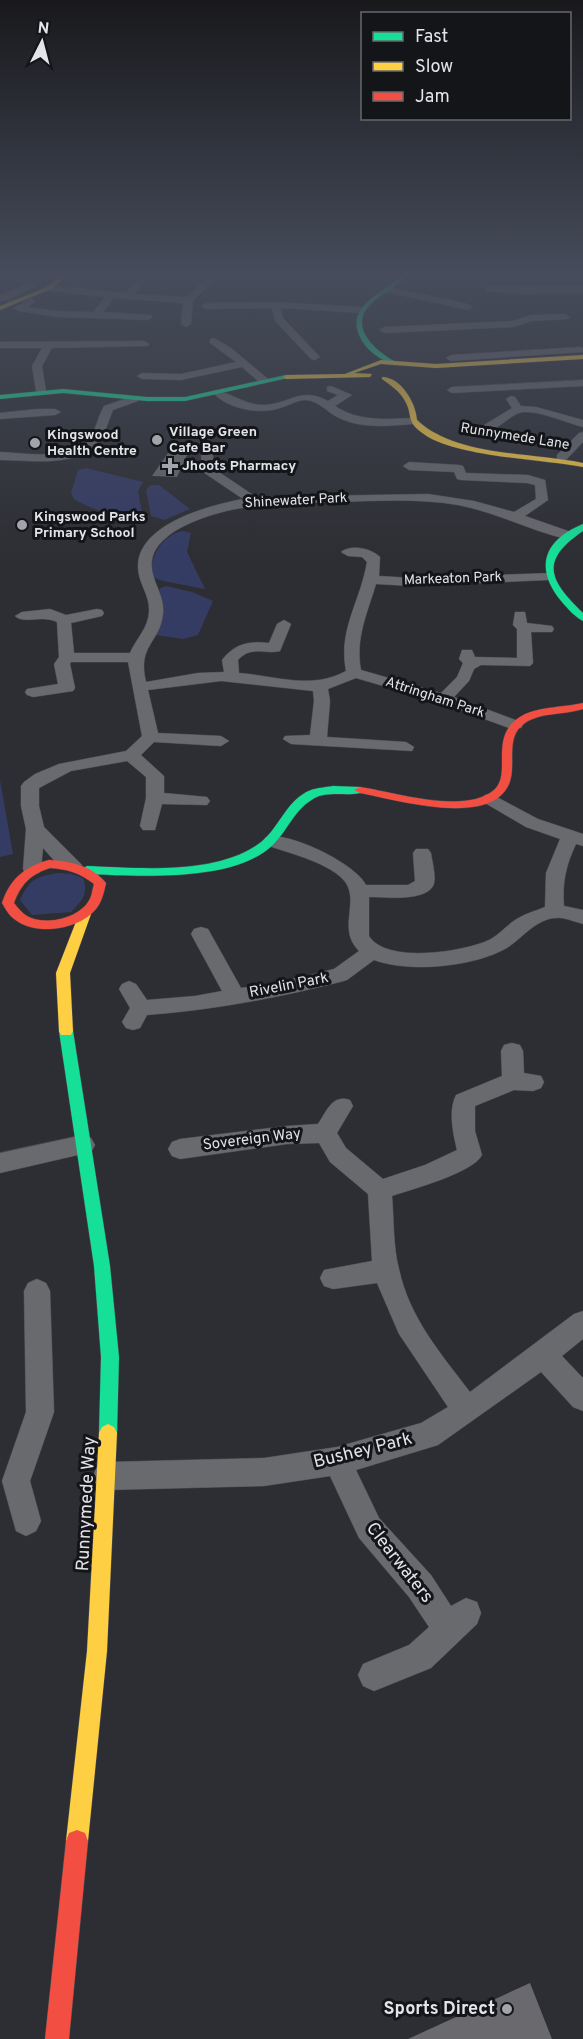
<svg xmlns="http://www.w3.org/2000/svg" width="583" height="2039" viewBox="0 0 583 2039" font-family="Overpass,sans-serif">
	<rect width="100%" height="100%" fill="#2d2e33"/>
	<path fill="#353c64" d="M86,468L143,482L138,491L142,513C129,525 87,507 74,499L71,493L78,470Z
		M150,485H159L190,509L164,520L151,516L146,490Z
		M182,531L191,533L187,552L205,589L163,581L150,576C152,555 160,537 182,531Z
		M166,586L192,592L213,601L198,635L183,639L156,635C165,617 164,608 159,589Z
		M0,780L13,854L0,857Z
		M58,873L72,874L83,878C89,894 82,901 71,912L32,915L20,900C30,879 35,877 58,873Z"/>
	<path fill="#6a6a6e" d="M168,453H188L177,477L152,476Z
		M530,1983L552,2039H408Z"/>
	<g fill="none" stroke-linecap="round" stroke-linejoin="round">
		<defs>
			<path id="street" d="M339,273H368L391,278L387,281Z
				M142,276L146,279L134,294L186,297L206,279L213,281L193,301L191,324L186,327L181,324L183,303L114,298L103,312L151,315L153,317L148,320L57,317L18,311L13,308L31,298L36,301L28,307L57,311L93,312L105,297L49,291L44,288L49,285L125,293Z
				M28,284L36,286L8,300L0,301V295Z
				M489,286L583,287V293L521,294L486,291V287Z
				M389,287L468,304L473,307L468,310L386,292L384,290Z
				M276,302L361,307L366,310L361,313L281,308L283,318L320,357L315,360L311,359L275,321L272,308L206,309L201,306L206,303Z
				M565,314L570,317L568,319L532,321L513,327L384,333L379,330L384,327L512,321L531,315Z
				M214,338L231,348L267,378V382H259L242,367L181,380L142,379L137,376L142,373L181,374L236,362L210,343V339Z
				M144,341L149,344L148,346L52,348L42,366L46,391L41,394L36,391L32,366L42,348H0V342Z
				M580,347L583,348V352L451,361L446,358L451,355Z
				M583,380V386L452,393L447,390L452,387Z
				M331,386L352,395L335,406C359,422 386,419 413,418L419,421L413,424C389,426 362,429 339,418C328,413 319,401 306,400C297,400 288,406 280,408C259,415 229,409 214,394L219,391C234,395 247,405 264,405C290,404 300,386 328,401L338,395L327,391V387Z
				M134,396L139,399L138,401L113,410C108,422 105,435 96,444C75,468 28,460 0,460V452C26,453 68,461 88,440C96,431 98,416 104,406Z
				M511,396L515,397L521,406L536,407L583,420V427C567,423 533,408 519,413C506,418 495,434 481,431V427L512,408L506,399Z
				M37,409H55L61,412L55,415L0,419V413Z
				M583,432V442L565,461H557V455L579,433Z
				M207,451L213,455V468L256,497L428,494L474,501L514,512L536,499L535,485L527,483L461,480L457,479L454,472L409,470L403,466L409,462L459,465L463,466L466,473L528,475L545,480L548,500L525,516L571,532L573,535L566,539C529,530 495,512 458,505C417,498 376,501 335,502C282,504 233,502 184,526C174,531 162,539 156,549C142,573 166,591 163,614C160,643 137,645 146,682L198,673L224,672L222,660C235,643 249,641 269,643L277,624L284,620L291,624L280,651C264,655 251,645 238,660L239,673C277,676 311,690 346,671C338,629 360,603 367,562L362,557L348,556L341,552C351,544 371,548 380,557L379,576L412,578L553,573L555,576L548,580L412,586L376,584C367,614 355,639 361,670L441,693L457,677L463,663L459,659L462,650H472L475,657L517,658V629L513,625L515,612H525L527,623L552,626L554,629L552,632H531L533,663L530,666L481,665L474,669L469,681L454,697L521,722L523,725L521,728H509L438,702L356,678L328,689L330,701L327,737L406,742L414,747L412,751L291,744L283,739L285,736L310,735L314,701L313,691L221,681L148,690L158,733L221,736L229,741L221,746L154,742L141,755L164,776V793L207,797L210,801L207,805L162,804L155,830H143L140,826L146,798V777L127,761L71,771L39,788V806L44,827L82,865L80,869C63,874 53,859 43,848L41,869L39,873L32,875L25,873L23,869L26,829L21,806V786L24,782L35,774L59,764L126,751L142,736L128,662H71L70,664L75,688L73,691L33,697L27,695L25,692L27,689L58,684L54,664L59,657L57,622C41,614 24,625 15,616L22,612L50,609L66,615L97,609L102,610L104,613L102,616L71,623L74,653H130C136,639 149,627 149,611C150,595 138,583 138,567C137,524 210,505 243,499L203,472L201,455Z
				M491,794L538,819L583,834V846L576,844C566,865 562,883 564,906L583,910V924C575,922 564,917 556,918C535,919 521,940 505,949C472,967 409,973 374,960L347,980L340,982C277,998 213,1010 147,1015L140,1028L133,1030L126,1028L122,1022L130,1008L119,989L122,984L129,981L136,984L147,1000L195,996L222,991L191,934L194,929L201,927L208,929L241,988L280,982L334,969L359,951C337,929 359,904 346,883C332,863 288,853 266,845L263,841L266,837C288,831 355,863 366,885H408L415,881L413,853L416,849H428L431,853C432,861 437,879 433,886C424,902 384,897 369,897V936C386,964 463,952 489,940C499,935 506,926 515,920C524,914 535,911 545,907L546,873L560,839L526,827L485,803L482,799L485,795Z
				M512,1043L520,1045L523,1051L524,1073L541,1076L544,1082L541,1088L533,1091L514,1090L475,1106V1131L482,1155C473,1173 412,1189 392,1196C394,1220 393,1246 399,1269C409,1317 441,1354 470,1392L574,1314L583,1311V1339L562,1356L583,1378V1411L573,1407L541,1372L438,1445L356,1470L379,1518L431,1575L451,1606L466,1598L477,1602L481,1613L477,1624L431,1668L374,1691L363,1686L358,1675L363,1664L409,1645L429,1627L409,1597L359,1538L330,1476L264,1486L107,1490L97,1486L93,1476L97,1466L107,1462L264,1458L337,1447L421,1423L448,1407L399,1334L377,1283L333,1289L324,1286L320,1278L324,1270L372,1261L368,1194L330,1162L319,1143L287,1144L180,1159L172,1156L168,1149L172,1142L180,1139L287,1126L318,1124C327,1111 332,1094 350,1100L353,1106L337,1133L346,1148L383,1179L425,1165L457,1150C453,1133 448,1111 456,1095L502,1076L501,1051L504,1045Z
				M83,1135L91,1138L95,1145L91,1152L0,1173V1153Z
				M37,1279L46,1283L50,1291L54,1412L30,1481L41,1521L36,1531L26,1536L16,1531L2,1481L26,1412L24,1291L28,1283Z"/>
			<path id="fast" d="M404,273H410C398,287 381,293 369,306C349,328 376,351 394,361L392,364C379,359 366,350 360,337C344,305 387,292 404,273Z
				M286,375L288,378L185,401H147L63,393L0,399V395L63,389L147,397H185Z
				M583,524V531C539,561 549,580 583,613V621C575,617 568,609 562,602C534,569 543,540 583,524Z
				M333,786L360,787L366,790C356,799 328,789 313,799C292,811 286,836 267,850C225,882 138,876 87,874L81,870L87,866C138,868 213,875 257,845C279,831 285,800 311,790C317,788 326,787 333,786Z
				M66,1026L71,1027L73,1031L110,1266L119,1357L117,1433L114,1439L108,1442L102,1439L99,1433L101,1357L94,1266L59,1031L61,1027Z"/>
			<path id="slow" d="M64,273H71L51,289L0,310V306L47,287Z
				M583,355V359L436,368L381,364L354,373L372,374L370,377L286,379L283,377L286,375L345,374L381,360L436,364Z
				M382,377C401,377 416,403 417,420C456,457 532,452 583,463V467C542,459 451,457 421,432C406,421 413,415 405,401C400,391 390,385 382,379Z
				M85,910L91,914L70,973L73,1031L71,1035H61L59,1031L56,973L79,914Z
				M108,1424L114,1427L117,1433L107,1651L88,1841L85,1849L77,1852L69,1849L66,1841L87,1651L99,1433L102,1427Z"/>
			<path id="jam" d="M583,703V709C565,715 541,712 525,723C509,734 513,752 512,769C510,834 398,800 360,793L354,790L360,787C394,792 465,815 494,790C501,784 502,774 502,765C502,747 501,731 517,719C534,706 562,708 583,703Z
				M49,860C70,861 93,866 106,883C104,892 102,902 96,909C80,929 38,936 17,921C10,917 6,910 2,903C10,879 24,867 49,860ZM50,868C67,869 80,873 94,884C92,890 92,897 88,902C77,919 44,926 27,916C22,913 18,908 14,903C21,884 31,874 50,868Z
				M77,1830L85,1833L88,1841L69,2039H45L66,1841L69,1833Z"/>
		</defs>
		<use href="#street" stroke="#4b4c50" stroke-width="1"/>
		<use href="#fast" stroke="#4b4c50" stroke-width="1"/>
		<use href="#slow" stroke="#4b4c50" stroke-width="1"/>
		<use href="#jam" stroke="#4b4c50" stroke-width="1"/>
		<use href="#street" fill="#696a6e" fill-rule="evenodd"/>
		<use href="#fast" fill="#16e098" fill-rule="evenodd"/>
		<use href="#slow" fill="#ffcf43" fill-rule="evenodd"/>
		<use href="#jam" fill="#f24e42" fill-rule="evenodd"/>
	</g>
	<linearGradient id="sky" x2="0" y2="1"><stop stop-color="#19191c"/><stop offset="0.49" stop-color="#464c5b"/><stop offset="1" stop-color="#464c5b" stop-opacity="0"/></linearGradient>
	<rect width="583" height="559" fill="url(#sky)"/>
	<g fill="#a3a4aa" stroke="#141519" stroke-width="2">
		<circle cx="157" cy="440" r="6"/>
		<circle cx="35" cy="443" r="6"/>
		<path d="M167 457h6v6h6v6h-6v6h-6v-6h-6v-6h6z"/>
		<circle cx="22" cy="525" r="6"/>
		<circle cx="507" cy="2009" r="6"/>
	</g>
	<g text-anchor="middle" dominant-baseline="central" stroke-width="6" stroke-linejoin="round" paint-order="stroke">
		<g font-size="14" font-weight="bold" fill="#e2e4ea" stroke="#141519" text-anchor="start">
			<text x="169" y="432">Village Green<tspan x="169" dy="16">Cafe Bar</tspan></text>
			<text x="47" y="435">Kingswood<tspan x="47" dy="16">Health Centre</tspan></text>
			<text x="182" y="466">Jhoots Pharmacy</text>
			<text x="34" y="517">Kingswood Parks<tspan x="34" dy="16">Primary School</tspan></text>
		</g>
		<g font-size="14" fill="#e2e4ea" stroke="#141519">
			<text transform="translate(515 437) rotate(9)">Runnymede Lane</text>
			<text transform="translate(296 501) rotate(-3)">Shinewater Park</text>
			<text transform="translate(453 579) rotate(-2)">Markeaton Park</text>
			<text transform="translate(435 698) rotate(18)">Attringham Park</text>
		</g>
		<g font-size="15" fill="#e2e4ea" stroke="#141519">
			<text transform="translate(289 986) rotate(-11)">Rivelin Park</text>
			<text transform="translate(252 1140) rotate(-7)">Sovereign Way</text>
		</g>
		<g font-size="18" fill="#e2e4ea" stroke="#141519">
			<text transform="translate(363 1451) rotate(-14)">Bushey Park</text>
			<text transform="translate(87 1504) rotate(-87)">Runnymede Way</text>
			<text transform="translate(399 1563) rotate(52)">Clearwaters</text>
		</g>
		<g font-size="18" font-weight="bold" fill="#e2e4ea" stroke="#141519" text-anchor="end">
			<text x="495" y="2009">Sports Direct</text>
		</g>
	</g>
	<rect x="361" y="12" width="210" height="108" fill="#141519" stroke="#66686d" stroke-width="1.5"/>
	<rect x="373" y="32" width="30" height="9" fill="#16e098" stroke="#66686d" stroke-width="1.5"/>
	<text x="415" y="42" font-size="18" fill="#e2e4ea">Fast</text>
	<rect x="373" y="62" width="30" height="9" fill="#ffcf43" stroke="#66686d" stroke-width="1.5"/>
	<text x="415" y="72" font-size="18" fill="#e2e4ea">Slow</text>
	<rect x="373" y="92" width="30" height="9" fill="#f24e42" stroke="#66686d" stroke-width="1.5"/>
	<text x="415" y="102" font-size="18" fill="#e2e4ea">Jam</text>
	<g transform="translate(42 42) rotate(6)" stroke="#141519" stroke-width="4.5" paint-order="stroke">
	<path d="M0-4.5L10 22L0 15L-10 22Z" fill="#e2e4ea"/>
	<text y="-9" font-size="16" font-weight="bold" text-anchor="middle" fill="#e2e4ea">N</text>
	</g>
</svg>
